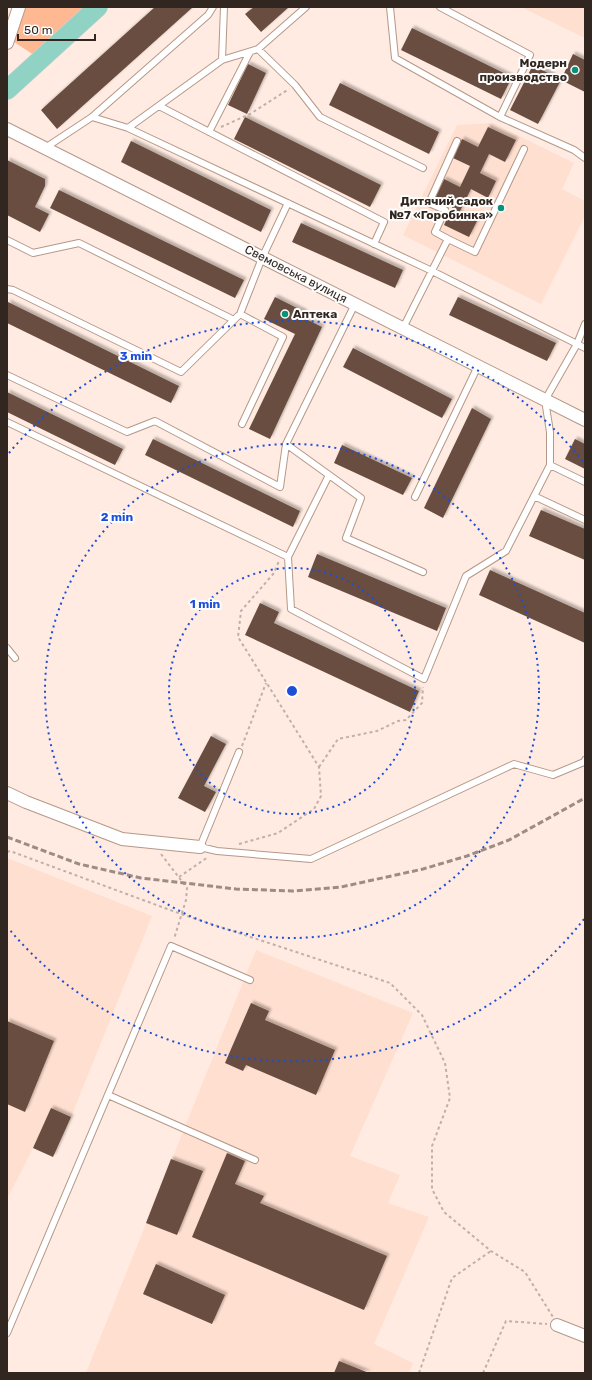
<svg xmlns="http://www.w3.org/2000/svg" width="592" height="1380" viewBox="0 0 592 1380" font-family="Rubik,sans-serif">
	<defs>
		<filter id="shadow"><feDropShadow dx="2.5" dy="-2.5" stdDeviation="1" flood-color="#0004"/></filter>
	</defs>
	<rect width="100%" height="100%" fill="#ffebe1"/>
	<path fill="#ffdfcf" d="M521,7H585V38Z
		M493,123L574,163L562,189L585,201V216L541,304L403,235L457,125Z
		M7,858L152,916L71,1117L53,1157L33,1148L7,1199Z
		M256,950L413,1013L350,1156L400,1175L388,1203L429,1217L374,1344L413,1363L409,1373H86Z"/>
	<path fill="#feb892" d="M22,7H92L37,57L11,40Z"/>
	<path fill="#684e40" filter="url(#shadow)" d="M155,7H193L57,129L41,110Z
		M254,7H289L261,32L245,14Z
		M412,28L512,77L501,99L401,50Z
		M573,54L585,60V92L561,80L538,124L510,110L533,65L561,80Z
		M248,64L266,73L247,114L228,105Z
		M340,83L439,132L429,154L329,105Z
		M245,117L381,185L370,207L234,139Z
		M488,127L516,140L505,162L489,154L480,173L496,181L488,198L471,189L459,213L477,221L469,237L444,225L453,206L435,197L444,179L460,187L470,166L453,158L462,139L478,147Z
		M131,141L271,210L261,232L121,162Z
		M7,160L45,179V186L35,207L49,214L40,232L7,215Z
		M59,190L244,280L235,298L50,208Z
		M301,223L403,270L395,288L292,242Z
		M275,297L305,312L302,317L322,327L270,439L249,429L295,334L264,319Z
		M458,297L556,343L547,361L449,315Z
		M8,302L179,386L171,403L7,323Z
		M353,348L452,399L442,418L343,367Z
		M7,392L123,449L115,465L7,412Z
		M472,408L491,419L443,518L424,508Z
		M153,439L300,511L293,527L145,455Z
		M575,439L585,444V469L565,459Z
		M342,445L412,478L403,495L334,463Z
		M541,510L585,529V560L529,536Z
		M317,554L446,608L437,631L308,577Z
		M490,570L585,613V643L479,595Z
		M260,603L279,612L274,623L419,691L410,712L245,635Z
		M211,736L226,744L204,786L216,792L205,812L178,798Z
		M251,1003L269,1011L265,1020L335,1050L316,1095L246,1065L243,1071L225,1063Z
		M7,1021L54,1041L25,1112L7,1104Z
		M51,1108L71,1117L53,1157L33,1148Z
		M227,1153L245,1161L235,1184L264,1196L260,1203L387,1256L364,1310L192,1237Z
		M171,1159L203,1171L177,1235L146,1223Z
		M156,1264L225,1295L212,1324L143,1294Z
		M339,1361L369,1373H334Z"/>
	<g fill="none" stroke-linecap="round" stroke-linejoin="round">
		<defs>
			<path id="lane" d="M390,7L395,58L500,117L530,55L440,7
				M258,49L295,85L320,117L423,168
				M222,60L258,49L306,7
				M159,106L384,222L374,244
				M92,117L208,15L213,7
				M500,117L574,150L585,158
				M128,128L432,271L585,348
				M209,132L250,52
				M45,148L92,117L128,128L222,60L224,7
				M448,239L435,232L445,210L429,203L457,141
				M7,240L33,253L79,243L234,320
				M7,289L13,290L181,372L240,314
				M403,328L448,239L475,252L524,149
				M7,375L127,432L155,421L280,487L286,444L355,304
				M7,422L288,557
				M242,424L283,337L240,314L262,258L288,203
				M286,444L361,498L346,538L423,572
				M550,465L585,482
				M329,475L288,557L291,609L424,679L466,576L506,551L550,465V432L545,400L577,344L585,324
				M534,496L585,520
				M415,497L478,366
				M7,648L15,658
				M239,752L200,847L217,851L311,859L514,764L553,775L584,762L585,760
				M108,1095L255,1160
				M7,1333L171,946L250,980"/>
			<path id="street" d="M7,43L19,7
				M7,129L585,420
				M7,793L26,802L122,839L200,847
				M557,1325L585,1336"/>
			<path id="primary" d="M7,90L98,7"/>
		</defs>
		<use href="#lane" stroke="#b59888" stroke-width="8"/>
		<use href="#street" stroke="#b59888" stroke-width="14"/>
		<use href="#primary" stroke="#d6d4d2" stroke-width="20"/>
		<path stroke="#c1b0a7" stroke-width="2" stroke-dasharray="3 3" stroke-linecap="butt" d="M221,127L250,114L289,89
			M242,746L266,683
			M319,767L338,739L377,731L398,721L406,720L422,703L423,687
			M239,844L278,833L314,809L321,796L319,767L238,637L241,611L274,573L279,561
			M7,852L10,851L181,914L390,983L422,1015L445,1063L450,1098L432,1146V1189L444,1212L491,1251L525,1272L553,1317
			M161,854L187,888L186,900L174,939
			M179,877L208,857
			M419,1373L452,1278L491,1251
			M483,1373L506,1321L547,1324"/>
		<use href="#lane" stroke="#fff" stroke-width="6"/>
		<use href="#street" stroke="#fff" stroke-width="12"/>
		<use href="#primary" stroke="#90d2c4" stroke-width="19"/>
		<path stroke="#9c8c84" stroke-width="3" stroke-dasharray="6 3" stroke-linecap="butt" d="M7,837L79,864L141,878L236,889L293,891L341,887L423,869L467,856L509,840L585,798"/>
	</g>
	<g fill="none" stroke="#1d4ed8" stroke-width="2" stroke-dasharray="2 4">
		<circle cx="292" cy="691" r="123"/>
		<circle cx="292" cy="691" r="247"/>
		<path d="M584 919A370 370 0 0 1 9 929M9 453A370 370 0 0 1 584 463"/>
	</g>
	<g fill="#0b917a" stroke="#fdfdfd" stroke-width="1.5">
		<circle cx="575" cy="70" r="4"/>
		<circle cx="501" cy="208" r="4"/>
		<circle cx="285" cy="314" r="4"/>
	</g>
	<g text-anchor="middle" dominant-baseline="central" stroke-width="4" stroke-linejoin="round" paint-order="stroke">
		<g font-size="12" font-weight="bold" fill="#322720" stroke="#fdfdfd" text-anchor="end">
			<text x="567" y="63">Модерн<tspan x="567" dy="14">производство</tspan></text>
			<text x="493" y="201">Дитячий садок<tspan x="493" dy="14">№7 «Горобинка»</tspan></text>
			<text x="293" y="314" text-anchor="start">Аптека</text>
		</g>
		<g font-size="12" fill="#322720" stroke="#fdfdfd">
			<text transform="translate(296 274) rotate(27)">Свемовська вулиця</text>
		</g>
	</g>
	<circle cx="292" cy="691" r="6" fill="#1d4ed8" stroke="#fdfdfd" stroke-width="2"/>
	<g font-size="12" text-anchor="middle" font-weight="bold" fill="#1d4ed8" stroke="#fdfdfd" stroke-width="4" stroke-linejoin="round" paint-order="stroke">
		<text x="136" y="360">3 min</text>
		<text x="117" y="521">2 min</text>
		<text x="205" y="608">1 min</text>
	</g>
	<rect width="592" height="1380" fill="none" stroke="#322720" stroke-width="16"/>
	<path d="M18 34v6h77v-6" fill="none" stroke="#322720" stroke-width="2"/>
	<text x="24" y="34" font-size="12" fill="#322720" stroke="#fdfdfd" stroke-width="3" paint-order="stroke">50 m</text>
</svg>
